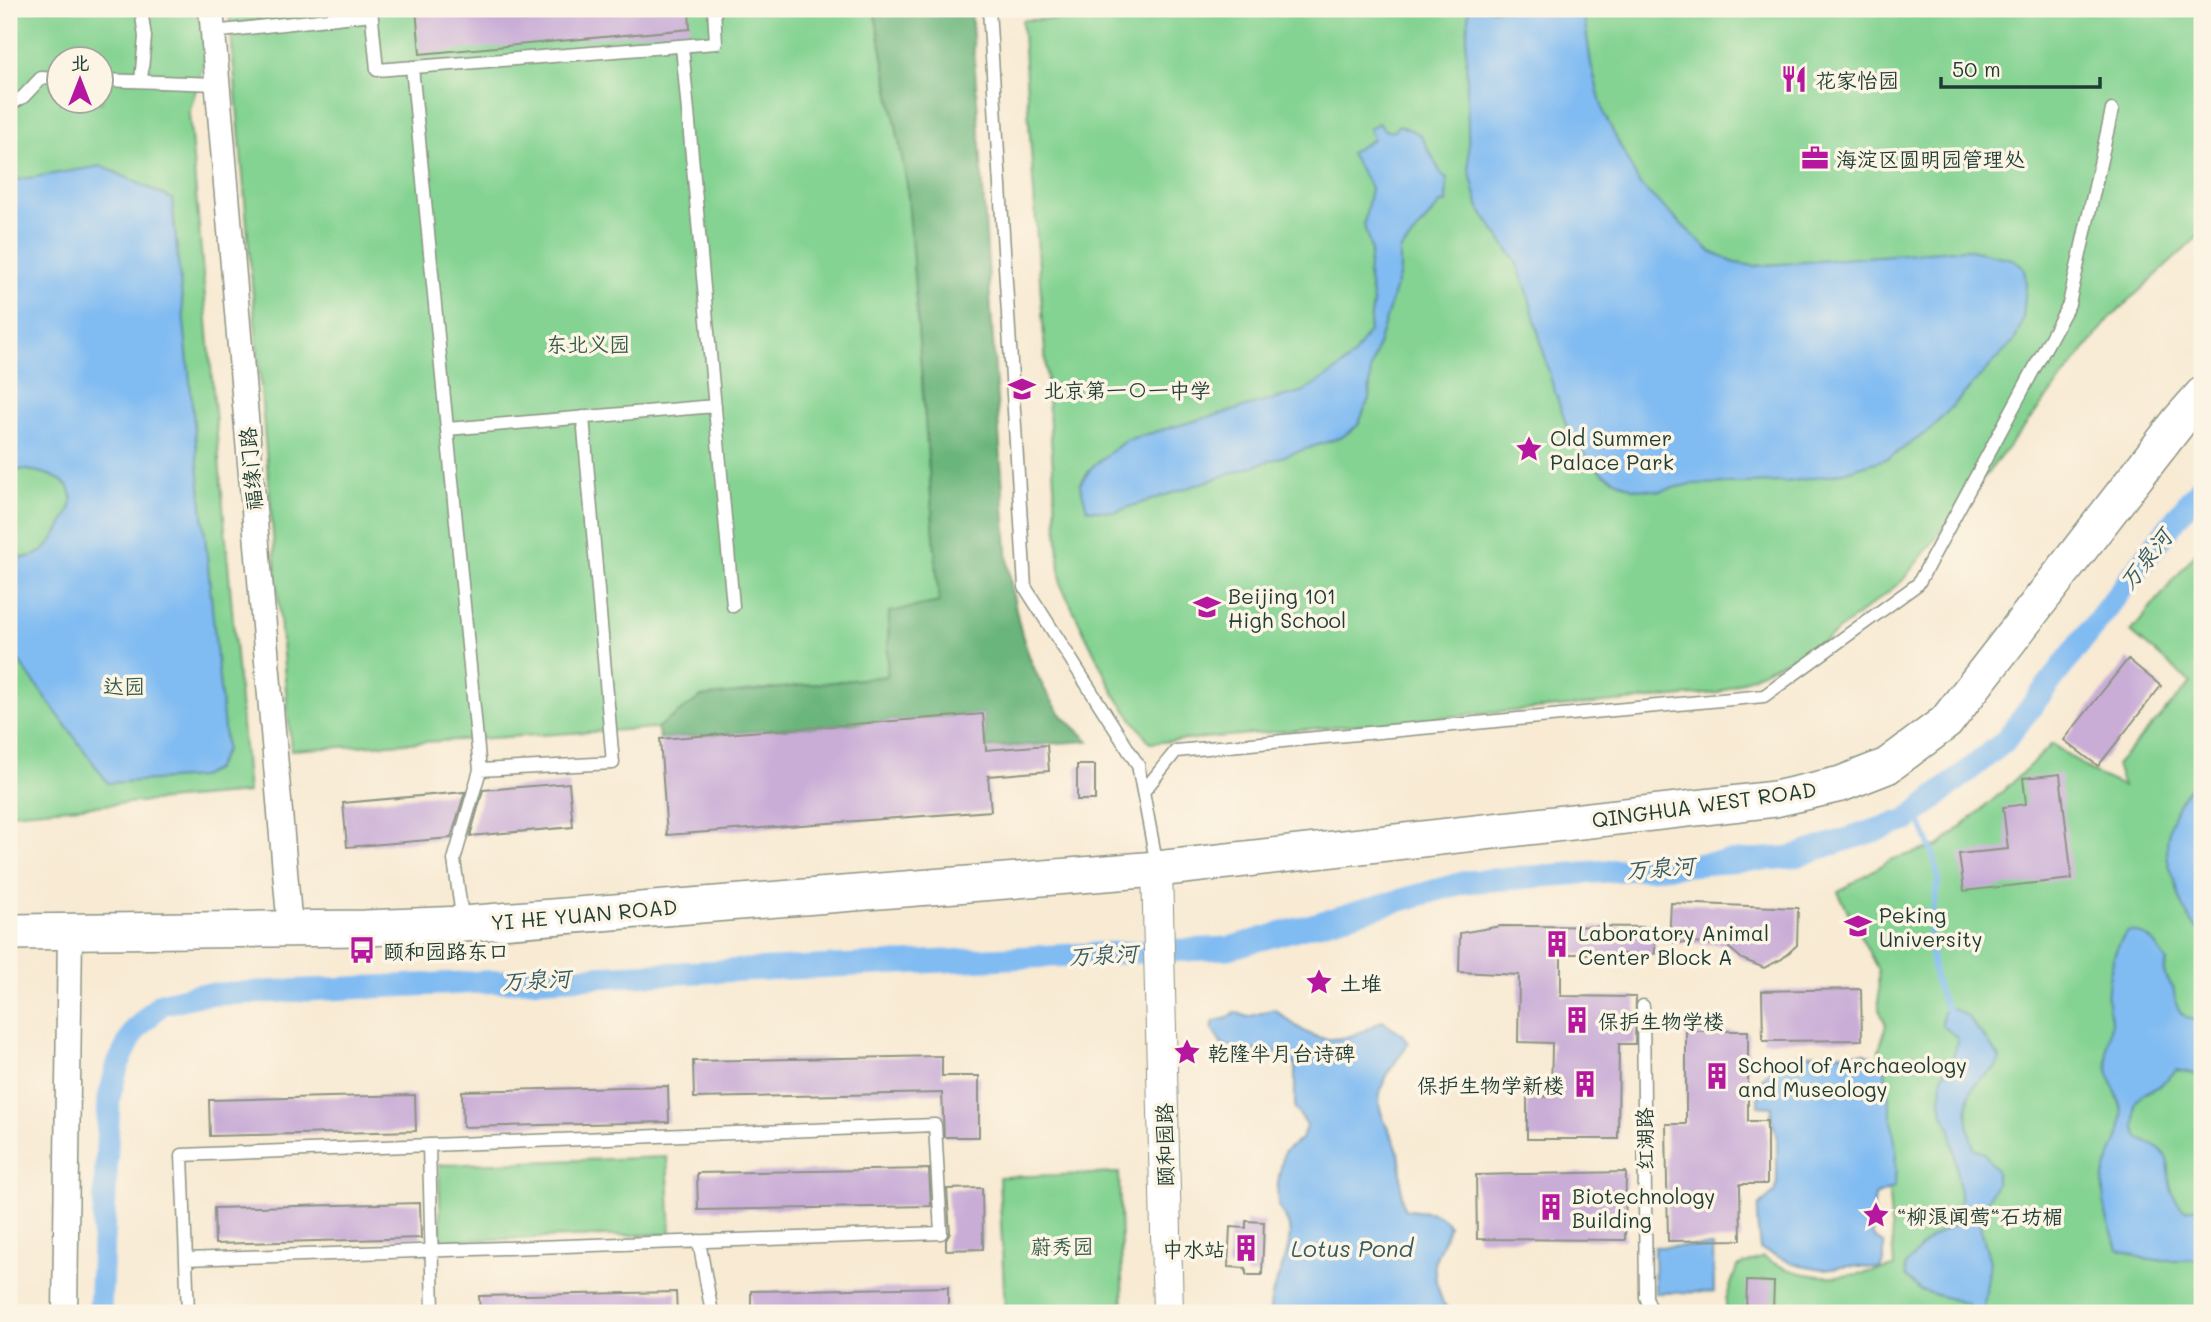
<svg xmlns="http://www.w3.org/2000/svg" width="2211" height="1322" viewBox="0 0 2211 1322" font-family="Mali,'LXGW WenKai TC',sans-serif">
	<rect width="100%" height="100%" fill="#fcf5e5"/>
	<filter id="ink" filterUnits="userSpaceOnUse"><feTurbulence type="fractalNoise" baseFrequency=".0143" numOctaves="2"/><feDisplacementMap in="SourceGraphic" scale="14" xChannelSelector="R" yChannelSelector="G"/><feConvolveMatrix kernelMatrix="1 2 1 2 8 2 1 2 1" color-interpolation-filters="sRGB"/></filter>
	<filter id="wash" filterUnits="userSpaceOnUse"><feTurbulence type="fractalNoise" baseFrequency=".00686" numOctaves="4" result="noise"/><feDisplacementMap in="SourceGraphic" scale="28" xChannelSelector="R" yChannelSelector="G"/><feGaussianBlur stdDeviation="1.57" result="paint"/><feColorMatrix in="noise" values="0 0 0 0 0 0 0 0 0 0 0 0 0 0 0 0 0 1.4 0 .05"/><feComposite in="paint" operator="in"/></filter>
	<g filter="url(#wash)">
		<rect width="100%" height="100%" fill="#f8ead3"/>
		<path fill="#84d392" stroke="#528863" stroke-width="2" fill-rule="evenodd" d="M9,9H211L213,32L189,113L248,793L9,813ZM60,60H102V102H60Z
			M229,9H874L907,184L939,602L887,676L701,697L657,728L291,750Z
			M1072,9H2202V233L2111,317L1902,581L1822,643L1718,693L1150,743L1115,695L1061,585L1022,20L1072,19Z
			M2202,545V1313H1726V1299L1737,1267L1763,1257C1807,1284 1847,1278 1894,1267L1879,1050L1886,1025L1879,1009L1878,970L1838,892L1890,860L1940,845L2001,793L2052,744L2096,774L2123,786L2116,765L2191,683L2131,632Z
			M667,1157L671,1234L441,1241L439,1165Z
			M1119,1173L1123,1313H1005L999,1177Z"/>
		<path fill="#6bb57c" stroke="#457958" stroke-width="2" d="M874,9H971L1008,566C1016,618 1026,667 1058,710C1066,721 1079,731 1089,741L986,748L983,714L660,739L657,728L701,697L887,676L889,612L939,602L907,184Z"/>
		<path fill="#80bbf2" stroke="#507c93" stroke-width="2" d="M1469,9H1583L1591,64L1604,114L1640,185L1711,252L1735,263L1755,266L1965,249L2012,259L2024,268L2026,284L2023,319L2015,340L1930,430L1889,458L1833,475L1787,482L1691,484L1660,491L1632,488L1603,474L1571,439L1551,380L1527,290L1515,260L1479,208L1469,169L1466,48Z
			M1378,123L1386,131H1394L1399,125L1420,134L1442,175L1447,179L1446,203H1441L1400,251V273L1371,368L1369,399L1358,425L1342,437L1114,512L1087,509L1080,484L1093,466L1126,440L1304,391L1336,371L1354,355L1369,331L1373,302L1368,274L1371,250L1364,225L1371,188L1350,153L1373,139L1369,129Z
			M102,166L172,199L226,749L215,770L200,777L108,783L9,648V556C39,563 50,547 63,523C67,516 73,507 72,498C71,474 27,468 9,470V181Z
			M2202,777V934C2186,919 2180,901 2175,881C2173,874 2169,867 2168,860C2163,832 2178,793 2202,777Z
			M2130,931C2153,935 2154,945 2167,962C2162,973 2165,979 2173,987C2177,1009 2177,1018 2202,1021V1078L2192,1073L2177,1070L2158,1087L2141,1095L2135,1103V1129L2138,1138C2145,1142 2158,1145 2163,1152C2176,1167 2160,1188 2185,1210L2202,1206V1262L2194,1260H2148L2119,1250C2109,1227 2100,1204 2104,1177C2108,1155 2122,1141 2122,1115C2121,1099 2111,1085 2108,1069C2105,1052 2109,1038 2111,1021C2111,1015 2109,1011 2108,1005C2106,986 2113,940 2130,931Z
			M1952,1008L1968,1017L2000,1058C1997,1072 1986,1073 1977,1082C1962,1099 1967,1128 1974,1148L1984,1153L1996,1170V1184L1985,1205L1980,1226L1990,1262L1983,1313H1969L1968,1304L1920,1290L1906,1276L1905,1266L1930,1238L1956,1224L1960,1216V1194L1951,1130L1943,1114L1941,1100L1942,1076L1952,1062L1958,1038L1942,1025L1943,1012Z
			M1274,1009C1316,1044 1333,1049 1382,1021L1401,1033L1408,1043C1397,1062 1375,1084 1380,1108C1383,1124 1395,1138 1399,1154C1403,1172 1399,1190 1404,1209C1423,1214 1437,1207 1449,1226L1434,1263L1436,1281L1443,1304L1453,1313H1270C1269,1285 1294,1255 1289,1227C1288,1220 1282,1214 1279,1207C1274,1190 1281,1169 1284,1152L1301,1139L1307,1125L1295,1109V1065L1285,1053L1247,1050L1222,1045L1212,1029L1214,1021L1228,1018L1235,1012L1248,1017Z
			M1864,1053L1884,1061L1896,1150L1895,1187L1875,1196L1871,1226L1873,1236L1884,1245V1260L1880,1269L1851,1266L1823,1269L1795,1264L1760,1249L1757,1221L1759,1206L1774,1193L1777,1182V1138L1771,1117L1772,1107L1758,1106L1759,1083L1769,1070L1787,1059L1799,1054Z
			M1713,1246L1714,1292L1655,1293L1654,1247Z"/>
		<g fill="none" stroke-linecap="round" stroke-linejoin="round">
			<path stroke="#80bbf2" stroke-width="6" d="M1916,813C1925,833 1936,856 1938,879C1938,896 1931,911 1930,927C1930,954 1933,987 1948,1010"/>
			<path stroke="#80bbf2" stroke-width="23" d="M100,1313L109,1098L118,1064L135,1030L161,1004L198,995L1229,948L1466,882L1792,857L1907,820L2004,742L2202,485"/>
		</g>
		<g id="blocks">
			<path fill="#c9add7" d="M416,9H689L690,29L420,54Z
				M2128,659L2161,686L2098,766L2064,740Z
				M983,714L986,750L1047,745L1049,771L988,776L991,811L667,835L660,739Z
				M1077,765H1095V800H1077Z
				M2060,774L2072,879L1964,891L1959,854L2008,849L2003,807L2026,804L2023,778Z
				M569,783L573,827L470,836L483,790Z
				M465,792L451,838L347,847L343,803Z
				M1671,903L1798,908L1797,945L1782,959L1764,968L1742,959L1726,945L1669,942Z
				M1501,926L1655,927V954H1561V996L1636,997L1635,1044H1619L1618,1139H1527V1096L1551,1097L1552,1043L1518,1042L1519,975L1459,972L1460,933Z
				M1861,989L1862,1040L1763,1041L1762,991Z
				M1686,1031H1748V1121H1767V1184H1740L1741,1240L1668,1241L1666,1124H1686Z
				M942,1056V1076H979V1137H944L942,1093L694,1098L693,1061Z
				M668,1086L669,1122L463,1127L462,1091Z
				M415,1095L416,1131L210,1136L209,1100Z
				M929,1169L931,1206L698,1210L697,1173Z
				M1626,1172L1625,1240L1477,1239L1476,1175Z
				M982,1188L983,1249L946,1250V1240L950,1233L947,1189Z
				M420,1203L421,1238L215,1244L214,1208Z
				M1246,1221L1264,1222L1262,1275H1246V1268L1228,1267L1230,1227L1246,1228Z
				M1747,1281L1774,1282L1773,1312L1746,1311Z
				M948,1287V1313H751V1291Z
				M676,1292L677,1313H480L479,1296Z"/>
		</g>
	</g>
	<g filter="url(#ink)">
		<use href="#blocks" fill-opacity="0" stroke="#8c9484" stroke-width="2"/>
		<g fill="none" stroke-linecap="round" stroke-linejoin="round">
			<defs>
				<path id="service" d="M371,9L377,70L716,43L714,9
					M989,9L1025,587L1138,765L1157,866
					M213,32L372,14
					M682,46L733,606
					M412,67L480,770L454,860L463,923
					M102,80L217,84
					M141,81L145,37L141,9
					M9,105L23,97L41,78L60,79
					M447,429L715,406
					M480,770L613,763L583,417
					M1143,792L1176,751L1764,696L1918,584L2069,304L2112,110
					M1643,1006L1646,1297L1652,1313
					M429,1145L433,1313
					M699,1241L712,1313
					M186,1259L941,1233L935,1125L182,1155L188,1313"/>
				<path id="minor" d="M211,9L290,929
					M65,1313L70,931"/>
				<path id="tertiary" d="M1157,869L1168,1313"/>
				<path id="secondary" d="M9,932L365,928L463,924L1157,869L1775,799L1841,784L1887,766L1946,722L2180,420L2202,395"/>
			</defs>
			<use href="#service" stroke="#8c9484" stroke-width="15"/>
			<use href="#minor" stroke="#8c9484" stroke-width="27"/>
			<use href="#tertiary" stroke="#8c9484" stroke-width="32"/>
			<use href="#secondary" stroke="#8c9484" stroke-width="38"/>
			<use href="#service" stroke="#fff" stroke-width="12"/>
			<use href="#minor" stroke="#fff" stroke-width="24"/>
			<use href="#tertiary" stroke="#fff" stroke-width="30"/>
			<use href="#secondary" stroke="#fff" stroke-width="35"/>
		</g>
	</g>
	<defs>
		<symbol id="restaurant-bare" viewBox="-9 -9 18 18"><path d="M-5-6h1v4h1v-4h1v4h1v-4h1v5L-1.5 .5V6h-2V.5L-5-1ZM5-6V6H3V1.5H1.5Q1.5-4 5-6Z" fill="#b5179e" stroke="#fcf5e5" stroke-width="2.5" paint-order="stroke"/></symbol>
		<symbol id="office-bare" viewBox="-9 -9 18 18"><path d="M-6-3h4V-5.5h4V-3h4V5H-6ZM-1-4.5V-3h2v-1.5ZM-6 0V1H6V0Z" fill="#b5179e" stroke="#fcf5e5" stroke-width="2.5" paint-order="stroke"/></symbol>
		<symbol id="school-bare" viewBox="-9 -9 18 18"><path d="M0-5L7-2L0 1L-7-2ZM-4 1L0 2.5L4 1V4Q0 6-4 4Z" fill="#b5179e" stroke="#fcf5e5" stroke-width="2.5" paint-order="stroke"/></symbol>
		<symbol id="sight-bare" viewBox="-9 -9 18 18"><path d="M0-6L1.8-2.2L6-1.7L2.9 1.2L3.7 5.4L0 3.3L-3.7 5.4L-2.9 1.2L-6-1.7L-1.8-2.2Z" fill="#b5179e" stroke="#fcf5e5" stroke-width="2.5" paint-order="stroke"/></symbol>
		<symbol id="university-bare" viewBox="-9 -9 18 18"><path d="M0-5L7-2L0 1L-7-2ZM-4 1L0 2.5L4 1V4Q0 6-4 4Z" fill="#b5179e" stroke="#fcf5e5" stroke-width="2.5" paint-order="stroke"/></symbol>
		<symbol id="building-bare" viewBox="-9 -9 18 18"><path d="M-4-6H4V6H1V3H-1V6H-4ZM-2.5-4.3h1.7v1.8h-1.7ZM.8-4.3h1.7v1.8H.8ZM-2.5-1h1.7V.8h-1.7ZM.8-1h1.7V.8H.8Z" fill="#b5179e" stroke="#fcf5e5" stroke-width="2.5" paint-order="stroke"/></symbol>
		<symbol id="bus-bare" viewBox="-9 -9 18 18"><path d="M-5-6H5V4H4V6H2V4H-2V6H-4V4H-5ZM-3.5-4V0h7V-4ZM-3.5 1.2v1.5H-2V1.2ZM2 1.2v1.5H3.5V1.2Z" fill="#b5179e" stroke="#fcf5e5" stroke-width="2.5" paint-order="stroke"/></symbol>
	</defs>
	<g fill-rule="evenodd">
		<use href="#restaurant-bare" x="1775" y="60" width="38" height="38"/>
		<use href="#office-bare" x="1796" y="139" width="38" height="38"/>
		<use href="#school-bare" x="1003" y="370" width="38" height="38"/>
		<use href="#sight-bare" x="1510" y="430" width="38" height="38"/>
		<use href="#school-bare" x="1188" y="588" width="38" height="38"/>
		<use href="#university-bare" x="1839" y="907" width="38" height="38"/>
		<use href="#building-bare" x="1538" y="925" width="38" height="38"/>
		<use href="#bus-bare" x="343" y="931" width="38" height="38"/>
		<use href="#sight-bare" x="1300" y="963" width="38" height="38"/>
		<use href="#building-bare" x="1558" y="1001" width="38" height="38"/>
		<use href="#sight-bare" x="1168" y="1033" width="38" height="38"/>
		<use href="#building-bare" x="1698" y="1057" width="38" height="38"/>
		<use href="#building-bare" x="1566" y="1065" width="38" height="38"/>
		<use href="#building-bare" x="1532" y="1188" width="38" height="38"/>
		<use href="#sight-bare" x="1857" y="1196" width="38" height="38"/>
		<use href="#building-bare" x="1227" y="1229" width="38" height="38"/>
	</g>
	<g text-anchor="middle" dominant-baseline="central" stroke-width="7" stroke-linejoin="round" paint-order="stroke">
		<g font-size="21" fill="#1f3d34" stroke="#fcf5e5" text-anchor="start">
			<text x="1815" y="79">花家怡园</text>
			<text x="1836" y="158">海淀区圆明园管理处</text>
			<text x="1043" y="389">北京第一〇一中学</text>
			<text x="1550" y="437">Old Summer<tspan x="1550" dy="24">Palace Park</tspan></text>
			<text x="1228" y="595">Beijing 101<tspan x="1228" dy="24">High School</tspan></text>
			<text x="1879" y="914">Peking<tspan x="1879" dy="24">University</tspan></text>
			<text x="1578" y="932">Laboratory Animal<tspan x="1578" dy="24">Center Block A</tspan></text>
			<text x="383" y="950">颐和园路东口</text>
			<text x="1340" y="982">土堆</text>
			<text x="1598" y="1020">保护生物学楼</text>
			<text x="1208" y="1052">乾隆半月台诗碑</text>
			<text x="1738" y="1064">School of Archaeology<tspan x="1738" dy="24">and Museology</tspan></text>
			<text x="1564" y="1084" text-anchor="end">保护生物学新楼</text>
			<text x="1572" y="1195">Biotechnology<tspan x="1572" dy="24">Building</tspan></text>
			<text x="1897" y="1215">“柳浪闻莺“石坊楣</text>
			<text x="1225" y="1248" text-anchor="end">中水站</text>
		</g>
		<g font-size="21" fill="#335b47" stroke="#fcf5e5">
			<text x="588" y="343">东北义园</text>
			<text x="124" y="685">达园</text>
			<text x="1062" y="1245">蔚秀园</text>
		</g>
		<g font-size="21" fill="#1f3d34" stroke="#fcf5e5">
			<text transform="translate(250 469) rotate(-95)">福缘门路</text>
			<text transform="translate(1704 804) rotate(-8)">QINGHUA WEST ROAD</text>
			<text transform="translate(584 914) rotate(-5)">YI HE YUAN ROAD</text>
			<text transform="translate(1644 1139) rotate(-91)">红湖路</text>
			<text transform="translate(1164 1145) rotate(-91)">颐和园路</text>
		</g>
		<g font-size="23" font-style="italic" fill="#375c64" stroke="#fcf5e5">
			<text transform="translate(2145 559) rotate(-52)">万泉河</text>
			<text transform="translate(1660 867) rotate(-4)">万泉河</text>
			<text transform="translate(1103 954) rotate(-3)">万泉河</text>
			<text transform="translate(536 979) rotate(-3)">万泉河</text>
			<text x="1352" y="1248">Lotus Pond</text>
		</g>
	</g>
	<rect width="2211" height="1322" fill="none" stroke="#fcf5e5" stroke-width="35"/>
	<g transform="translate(80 80)"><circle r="33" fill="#fcf5e5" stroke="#a4ab9e" stroke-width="2"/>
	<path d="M0-5L12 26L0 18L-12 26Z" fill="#b5179e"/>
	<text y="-10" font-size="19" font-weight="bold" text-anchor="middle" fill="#1f3d34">北</text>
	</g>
	<path d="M1941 77v10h159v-10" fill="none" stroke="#1f3d34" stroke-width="3.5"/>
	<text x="1952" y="77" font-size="21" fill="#1f3d34" stroke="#fcf5e5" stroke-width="5" paint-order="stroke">50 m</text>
</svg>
